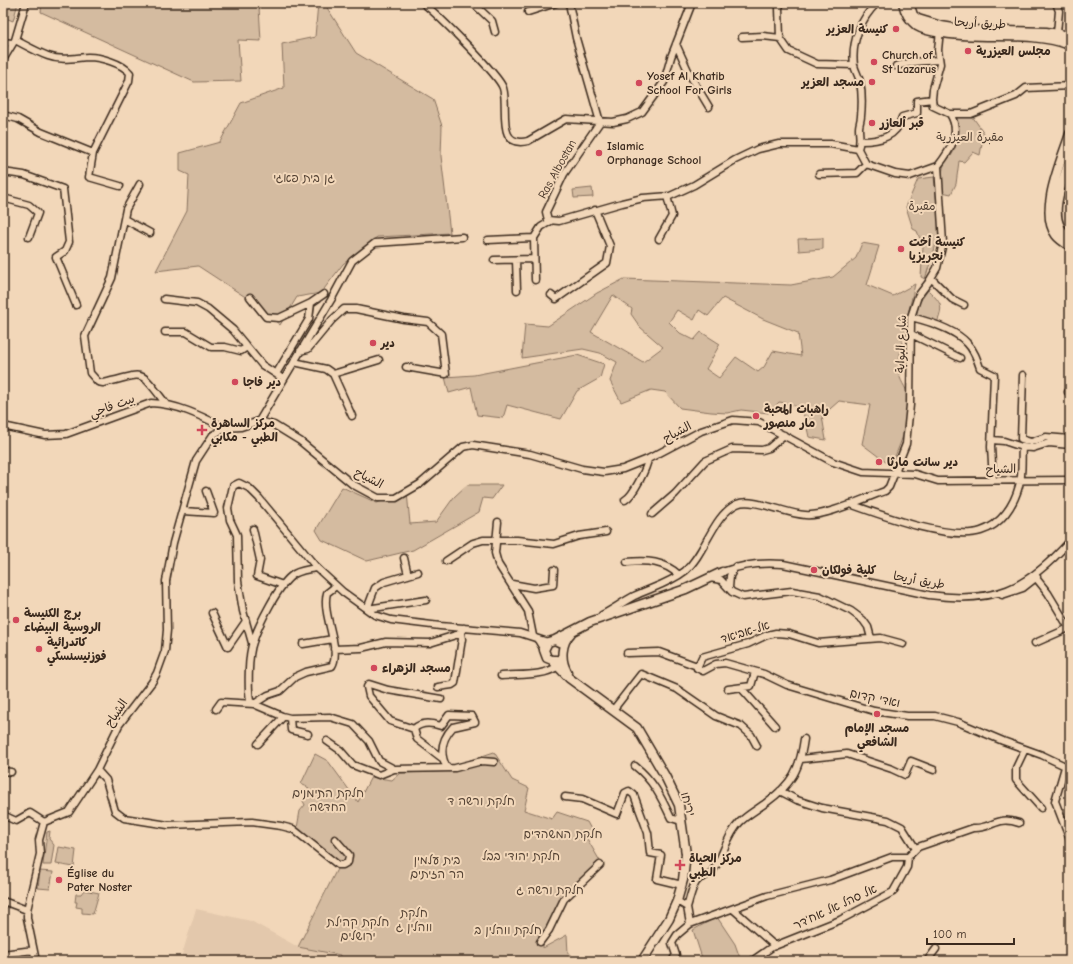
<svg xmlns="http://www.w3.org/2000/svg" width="1073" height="964" viewBox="0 0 1073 964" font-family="'Comic Neue','Playpen Sans Arabic','Playpen Sans Hebrew',sans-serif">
	<rect width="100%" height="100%" fill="#f2d7b9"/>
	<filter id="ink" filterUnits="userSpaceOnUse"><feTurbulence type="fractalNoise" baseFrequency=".025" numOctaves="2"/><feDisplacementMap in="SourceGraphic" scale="8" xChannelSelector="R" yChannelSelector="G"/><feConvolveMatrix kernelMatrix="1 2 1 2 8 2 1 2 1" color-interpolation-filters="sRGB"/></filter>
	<g filter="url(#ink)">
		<path fill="#e3c8ac" d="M196,909L251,921L298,947L340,955L339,961H180Z"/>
		<path fill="#d4bba0" stroke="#88725f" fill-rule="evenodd" d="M3,3H18L13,21L3,17Z
			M42,3H248L259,7L261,41L238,40L241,81L194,82L41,12Z
			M318,3H324L356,53L433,99L442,126L441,156L450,233L377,237L343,264L321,293L297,297L280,325L250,300L198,266L156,271L187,211L189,175L180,171V153L220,142L241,103L284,88L282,44L315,37Z
			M963,115L972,116L984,133L980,155L973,152L964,162L959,161L956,184L951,194L942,192C941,182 941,170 946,160C947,159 950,156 951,156C958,146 959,129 955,118Z
			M934,177L940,232L925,279L921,277L923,247L917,231L913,229L906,207L918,179Z
			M592,188L593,197L574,198L573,190Z
			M823,238V249L799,251L798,239Z
			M862,243L879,246L867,285L893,296L915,284C909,313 899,341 899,372C899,380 906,387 908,395C912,419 900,444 891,466L862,444L870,405L839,401L822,416L826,440L809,437C803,412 806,406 779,402L769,413L741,410L727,413L711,412L680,408L665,392L651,390L621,402L610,381L617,362L600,353L583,349L522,358L525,324L548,326L597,293L624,279L791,285L833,277L856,258ZM613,295L632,309L631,314L640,327L663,347L643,362L591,332ZM723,298L763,319L798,333L801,356L773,351L764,367L758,372L736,357L719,378L706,369L720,344L701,332L694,340L680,333L669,322L677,310L694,320L699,310L708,316Z
			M928,290C941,303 944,305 937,323L916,318L919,303Z
			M577,355L604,364L600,378L577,391L561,419L507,405L503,418L477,415L471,387L449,393L445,377L474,375Z
			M467,485H502L492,499L483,498L479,512L413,550L367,561L322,540L316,530L342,487L377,503L407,492L410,524L436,522L454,497Z
			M494,752L512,780L529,788L524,810L552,819L557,812L587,822L592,831L586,837L600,861L562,896L544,932L543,948L567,935L568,953L577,961H339L340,955L298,947L338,867V862L297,828L300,811L305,805L303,801L309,788L301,784L315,754L328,761L358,802L371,777L392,780L400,773L457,771L470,760Z
			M50,831L49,839L54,845L51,865H43C44,853 46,843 47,832Z
			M59,847L76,850L74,867L56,864Z
			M40,871L53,872L50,889L38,888Z
			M84,890L99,893L93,914L82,913V908L76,907L77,902H75L76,894H81Z
			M717,917L735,944L741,961H703L693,930Z"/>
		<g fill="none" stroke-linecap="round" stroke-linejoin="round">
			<defs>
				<path id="minor" d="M423,3C437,14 499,75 503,88C509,107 495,149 528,141L566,119L613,122L627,119L642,112L664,82L671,57L692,3
					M473,3L492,21L495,32
					M569,3L576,38L600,122
					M1056,3L1059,11L1057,33
					M528,12L556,3
					M940,30L938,50L940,64L933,89L932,99L933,106L950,114H971L1016,96L1026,88L1070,86
					M742,37L763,36L780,38L789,51L817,64L854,65
					M780,38L779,8L781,3
					M15,40C25,45 37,52 48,56C61,61 74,58 88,57C100,57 122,63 130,73L129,81L93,153L89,177L120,186
					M3,42L12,43
					M676,44L691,77L709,107
					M3,60L15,40L26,3
					M896,66L913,62L939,60
					M3,115L18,119L41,132L93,153
					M600,122L564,174L546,212L548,220L559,221L622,203L643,198L670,196L694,185L735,160L758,149L779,144H831L858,149
					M861,141C880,141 897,137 902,117L917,113V101L932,99
					M858,149C861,141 859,136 859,128C859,124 861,120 861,116C862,106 862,92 860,82C859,76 855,71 854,65C851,42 861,18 877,3
					M858,149L866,164L895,174L910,176L938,166
					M3,172L24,175L63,189L69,242L65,251L56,257L76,305
					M819,174L857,173L866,164
					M140,184L126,209L112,278L85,336L90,373L98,382L103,383C146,374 137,366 166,404
					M3,198L29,205L38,213L29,237
					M124,219L150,233
					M534,238L535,280
					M659,239L672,216L667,196
					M488,240L534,238L541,227L551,221
					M494,260L534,259
					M516,260L517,290
					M931,278L952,299L964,305
					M551,295L556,299L607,263L610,246L595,210
					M250,297L266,317L279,318L311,303L309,319L276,374
					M164,299L197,303L208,309L233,330L262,365L279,376
					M311,303L324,294
					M911,317C927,321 956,330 967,343C974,350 977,359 980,368L994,375L991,447L993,480
					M165,332H186L211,347H225L241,351L247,347
					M911,334L960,358
					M300,351L308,349L332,320L344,309H356L404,319L428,322L441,334L446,374L406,367
					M294,362L326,369L333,374L379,360
					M333,374L352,416
					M1023,375L1021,439L1031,442L1046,437L1070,439
					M1068,392L1070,393
					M259,421L331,300L352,261L375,243L462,237
					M3,426L45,435L66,434L151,403C178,404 201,416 225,428
					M992,440L1004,441L1022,447L1033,448L1049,443L1070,445
					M625,500C633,496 647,468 648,459
					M850,504C881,515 950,541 981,531C1001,525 1014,505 1019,486C1023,474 1021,459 1022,447
					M183,511L214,513L206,491
					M652,514L675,494L705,461L732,449L762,450L769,448L784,435
					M498,522L495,553L498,564L528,611L533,636L538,640L544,650
					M253,529L260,560L257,576L283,585
					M404,558L408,575
					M446,561L473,543L483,540H517L554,544L579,536L606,532
					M627,562C647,560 664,561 679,575
					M317,568C309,569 301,570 294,574C279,583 258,626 253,642C248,655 248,688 250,701L256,705L282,716L290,718L330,717L353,724L369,741L379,761L394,769L455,768L482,761L494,762
					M418,572L384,582L375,588L367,609L426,600
					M722,572C743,564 761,562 783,564L929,595C994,604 1026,590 1070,541
					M710,578L721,580L732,592L743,597L792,591L820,596L851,611L863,620L868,627L871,638
					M512,584L534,588L553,585L554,570
					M729,588L730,576L735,567
					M1002,595L1023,588L1037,577
					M212,613L228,647L246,621
					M602,615C613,609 623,602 634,596C651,588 670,583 685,571C706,553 712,516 737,504C752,497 786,514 805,515C826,517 864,498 885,491L889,487L906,444L910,405L911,317L918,296L928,283L937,268L943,243L938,166C950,151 962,133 950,114
					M252,643L243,611L238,581L237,535L230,520L228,508L233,486L239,483L249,488L259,498L317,568L343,592L375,615L391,620L440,626L520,633L548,642
					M1035,643L1069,628L1048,593L1036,578
					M303,644L333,639
					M903,644L881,638L818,643L789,634L776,633L767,635L748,644L702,657L697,668L703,671L716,664L725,663L764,674L787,685L874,711L907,716H935L958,722L1003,741L1042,755L1063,765L1070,772
					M334,649L361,648L386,642L430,643L459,634L464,628
					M627,653L659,652L697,666
					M501,676C519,674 543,677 558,666
					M438,687L452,685L455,683L462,639L461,633
					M728,689L751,686L755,672
					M742,689L775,726
					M216,709L221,702L254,704L268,695L280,691L295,677L306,672L332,666C342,650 321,614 327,593L336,586
					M613,710L641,674L677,689L716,716L741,726L751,735L757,746
					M290,718L291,730L308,734
					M414,729L390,721L369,696L367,687L369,684L388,690L441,699
					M327,741L340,750L353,765L379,775L394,769
					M258,744L283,717
					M1025,749L1016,768V780L1041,808
					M442,758L417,739L414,729C421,722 432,723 441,726L449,715L472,716L475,722L453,727C441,740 439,753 447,768
					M801,759L847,754L892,769L905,775L911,761L934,770
					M635,766C653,780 661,797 671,818L681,821
					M1065,767L1055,801L1070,840
					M97,770L106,780L115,811L124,818L168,825L252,822L281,826L293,829L338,865H343L348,862L349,855L335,839
					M3,771L11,772
					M780,791L797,800L822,808L888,820L902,827L916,849
					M565,797L582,799L617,814L625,793L629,791L634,795L648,833L650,853L661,855L657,879L682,885
					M3,815L16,821L30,813L44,822
					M3,901L27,910
					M677,901L687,907L690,924L767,896L830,880L892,857H908L918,847L973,828C993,829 996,815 1019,823
					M687,907C690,899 692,884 699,879C703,876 708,876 712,872C724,856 726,836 740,822C748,814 758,809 767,802C792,784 800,769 804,739
					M733,909L775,946
					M540,942L549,930L564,899L600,865
					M3,954L33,950
					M36,961L27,918V910L40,854L39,840L44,822L69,812L97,770L119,725L152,682L157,673L165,651L167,630L166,581L173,543L196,461L213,435L225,428L241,427L259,421L274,425L300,441L352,484L378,498H396L420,484L463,447L473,445L530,454L582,469L604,472L623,469L648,459L701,431L733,420L759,422L833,462L863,472L915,474L938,481L1070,480
					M672,961L676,955L672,943L677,935L690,924
					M752,961L772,947L840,920L893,892L907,867L908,857
					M927,961L936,949"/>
				<path id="major" d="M903,3C905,13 909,20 917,26C925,31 935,32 944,33C985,40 1030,30 1070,45
					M909,3L913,15L918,19L941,26L966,30L1046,32L1070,36
					M1070,134C1062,159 1038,212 1056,235C1059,239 1065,243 1070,246
					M1070,159C1063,182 1044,221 1070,238
					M555,640L590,622L686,589L722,572
					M552,660L569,678L637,728L665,776L679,805L686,854L683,880L677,901L669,919L642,961
					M557,660H552L547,658L544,650L548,642L555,640L559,642
					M567,672C560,660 561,643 571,633"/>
			</defs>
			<use href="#minor" stroke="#3b2a1e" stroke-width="9"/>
			<use href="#major" stroke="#3b2a1e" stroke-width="11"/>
			<use href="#minor" stroke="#f2d7b9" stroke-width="6"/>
			<use href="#major" stroke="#f2d7b9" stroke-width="8"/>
		</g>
	</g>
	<g fill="#d1495b" stroke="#f2d7b9" stroke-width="1.5">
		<circle cx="896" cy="29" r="4"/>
		<circle cx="968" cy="51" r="4"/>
		<circle cx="874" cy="62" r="4"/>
		<circle cx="872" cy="82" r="4"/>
		<circle cx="639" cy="83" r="4"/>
		<circle cx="872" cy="123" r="4"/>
		<circle cx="599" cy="153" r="4"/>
		<circle cx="901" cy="249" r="4"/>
		<circle cx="373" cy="343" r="4"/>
		<circle cx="235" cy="382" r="4"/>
		<circle cx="756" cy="416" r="4"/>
		<path d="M200 424h4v4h4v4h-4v4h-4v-4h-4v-4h4z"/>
		<circle cx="879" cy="462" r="4"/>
		<circle cx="814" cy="570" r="4"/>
		<circle cx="16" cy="620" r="4"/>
		<circle cx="39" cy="649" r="4"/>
		<circle cx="374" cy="668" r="4"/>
		<circle cx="877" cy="714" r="4"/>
		<path d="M678 859h4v4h4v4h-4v4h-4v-4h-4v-4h4z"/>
		<circle cx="59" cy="880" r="4"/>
	</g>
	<g text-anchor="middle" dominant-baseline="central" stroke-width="4" stroke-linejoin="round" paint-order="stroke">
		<g font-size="12" fill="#3b2a1e" stroke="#f2d7b9">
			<text transform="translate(980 23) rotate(3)">طريق أريحا</text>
			<text transform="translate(557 169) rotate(-61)">Ras Albostan</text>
			<text transform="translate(901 344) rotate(-88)">شارع البوابة</text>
			<text transform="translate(112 406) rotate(-20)">بيت فاجي</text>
			<text transform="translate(677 432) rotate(-28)">الشياح</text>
			<text transform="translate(1001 469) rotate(-1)">الشياح</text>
			<text transform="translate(369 478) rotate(28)">الشياح</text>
			<text transform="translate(919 580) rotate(10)">طريق أريحا</text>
			<text transform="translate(745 632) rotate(-17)">אל-אביאד</text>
			<text transform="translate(875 698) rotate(12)">ואדי קדום</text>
			<text transform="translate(116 713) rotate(-56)">الشياح</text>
			<text transform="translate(688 804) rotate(74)">יריחו</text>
			<text transform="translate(835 907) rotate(-25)">אל סהל אל אח'דר</text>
		</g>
		<g font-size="12" font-weight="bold" fill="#3b2a1e" stroke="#f2d7b9" text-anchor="start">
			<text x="888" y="29" text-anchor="end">كنيسة العزير</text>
			<text x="976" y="51">مجلس العيزرية</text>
			<text x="882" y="55">Church of<tspan x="882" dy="14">St Lazarus</tspan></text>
			<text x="647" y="76">Yosef Al Khatib<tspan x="647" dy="14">School For Girls</tspan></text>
			<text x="864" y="82" text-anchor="end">مسجد العزير</text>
			<text x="880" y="123">قبر ألعازر</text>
			<text x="607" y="146">Islamic<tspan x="607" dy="14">Orphanage School</tspan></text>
			<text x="909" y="242">كنيسة أخت<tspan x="909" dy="14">نجريزيا</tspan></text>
			<text x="381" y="343">دير</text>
			<text x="243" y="382">دير فاجا</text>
			<text x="764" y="409">راهبات المحبة<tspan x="764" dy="14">مار منصور</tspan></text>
			<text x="211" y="423">مركز الساهرة<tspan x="211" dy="14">الطبي - مكابي</tspan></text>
			<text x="887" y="462">دير سانت مارثا</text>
			<text x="822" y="570">كلية فولكان</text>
			<text x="24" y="613">برج الكنيسة<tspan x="24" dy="14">الروسية البيضاء</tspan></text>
			<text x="47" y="642">كاتدرائية<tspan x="47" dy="14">فوزنيسنسكي</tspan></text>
			<text x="382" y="668">مسجد الزهراء</text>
			<text x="877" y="728" text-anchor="middle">مسجد الإمام<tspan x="877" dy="14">الشافعي</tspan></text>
			<text x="689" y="858">مركز الحياة<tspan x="689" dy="14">الطبي</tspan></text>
			<text x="67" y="873">Église du<tspan x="67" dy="14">Pater Noster</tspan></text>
		</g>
		<g font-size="12" fill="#524032" stroke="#f2d7b9">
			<text x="970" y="137">مقبرة العيزرية</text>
			<text x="304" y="178">גן בית פאגי</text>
			<text x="922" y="206">مقبرة</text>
			<text x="328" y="793">חלקת התימנים<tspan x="328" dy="14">החדשה</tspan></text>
			<text x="481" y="801">חלקת ורשה ד</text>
			<text x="563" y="834">חלקת המשהדים</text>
			<text x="521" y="856">חלקת יהודי בבל</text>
			<text x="437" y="860">בית עלמין<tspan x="437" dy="14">הר הזיתים</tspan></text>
			<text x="550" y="890">חלקת ורשה ג</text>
			<text x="414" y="913">חלקת<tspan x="414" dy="14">ווהלין ג</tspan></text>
			<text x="358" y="922">חלקת קהילת<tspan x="358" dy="14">ירושלים</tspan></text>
			<text x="508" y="930">חלקת ווהלין ב</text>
		</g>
	</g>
	<rect width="1073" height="964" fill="none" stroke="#f2d7b9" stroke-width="16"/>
	<rect x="8" y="8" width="1057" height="948" fill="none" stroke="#3b2a1e" stroke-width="1.5" filter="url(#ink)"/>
	<path d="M927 938v6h87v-6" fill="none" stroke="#3b2a1e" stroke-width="2"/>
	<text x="933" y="938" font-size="12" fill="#3b2a1e" stroke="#f2d7b9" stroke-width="3" paint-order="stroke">100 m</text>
</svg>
